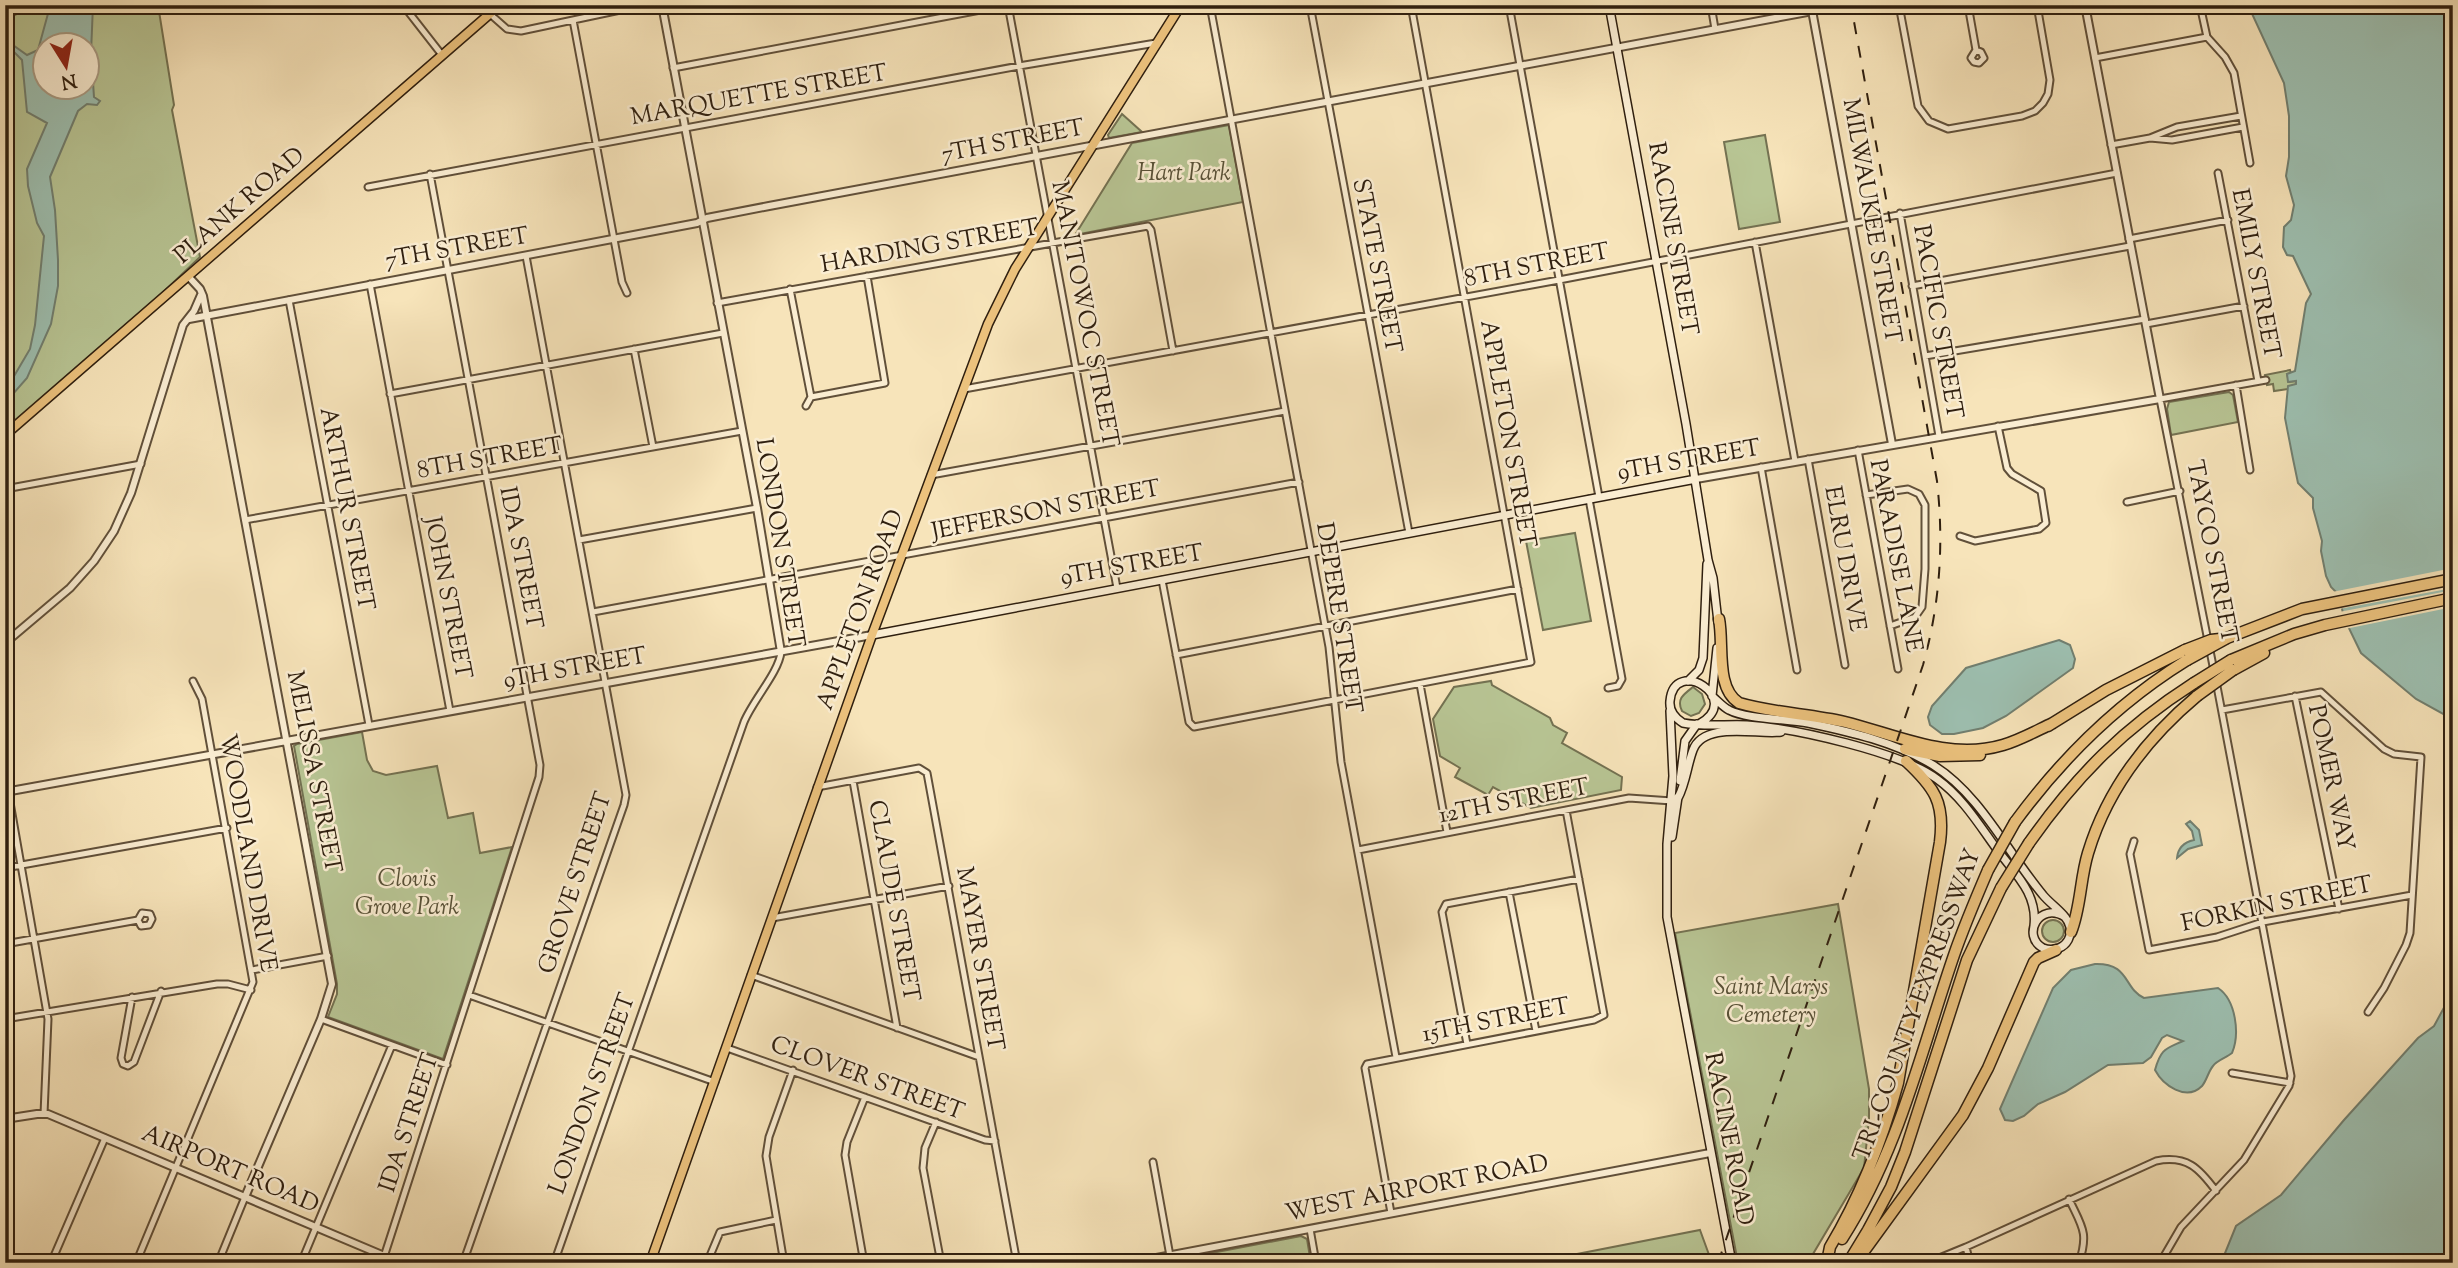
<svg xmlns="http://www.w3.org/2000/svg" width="2458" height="1268" viewBox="0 0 2458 1268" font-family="'Sorts Mill Goudy',serif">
	<rect width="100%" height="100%" fill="#f7e4ba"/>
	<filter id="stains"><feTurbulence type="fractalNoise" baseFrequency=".00286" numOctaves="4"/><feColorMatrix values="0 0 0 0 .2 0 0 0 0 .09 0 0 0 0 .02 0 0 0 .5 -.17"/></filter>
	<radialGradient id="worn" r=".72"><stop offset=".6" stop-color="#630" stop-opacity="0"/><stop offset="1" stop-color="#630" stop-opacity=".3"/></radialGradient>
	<path fill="#b8c594" stroke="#747252" stroke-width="2" fill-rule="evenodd" d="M34,5H158L174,105L172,110L200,257L135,319L5,431V20ZM46,46H88V88H46Z
		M1122,114L1142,132L1109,138L1108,135Z
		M1229,125L1243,202L1075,235L1132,143Z
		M1765,135L1780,222L1739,229L1724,142Z
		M2290,370L2291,373L2287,374L2289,382L2296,381V384L2288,389L2274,391L2273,384L2267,385L2265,375Z
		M2229,392L2233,395L2238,422L2171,435L2167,409L2169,402Z
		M1575,533L1591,621L1543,630L1526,541Z
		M1491,681L1492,685L1550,718L1553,725L1567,733L1562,743L1622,777L1621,790L1531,808L1493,787L1488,795L1455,777L1460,768L1440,756L1433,719L1454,687Z
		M1693,687L1702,694L1705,704L1699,713L1691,716L1682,711C1676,699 1684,694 1693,687Z
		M362,732L367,760L373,771L386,775L437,766L448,818L473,813L480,853L512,847L443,1059L328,1017L337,994V984L294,746L297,744Z
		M1838,904L1869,1089V1119L1864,1168L1810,1259L1792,1263H1738L1675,933Z
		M2042 931a11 11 0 1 1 22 0a11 11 0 1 1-22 0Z
		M1700,1230L1712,1263H1531Z
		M1301,1236L1307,1239L1311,1263H1159Z"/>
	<path fill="#9dbfb0" stroke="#717f70" stroke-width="2" fill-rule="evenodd" d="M48,5H93L91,53L94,97L100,101L97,105L87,104L78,111L50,177L55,210L58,260V286L51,324L27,378L12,395L5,409V396L10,383L30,349L35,325L44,236L37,223L28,186L27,169L47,123L27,112L22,60L7,45L10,43L27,55L38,50L49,10ZM46,46H88V88H46Z
		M2248,5H2453V714L2445,715L2416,699L2361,653L2344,618L2339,595L2331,587L2326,576L2321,551L2322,541L2313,508V498L2298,483L2293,459L2285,418L2288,386L2296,384V381L2288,382L2287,374L2295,371L2306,303L2311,294L2293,256L2287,255L2283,247L2284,227L2291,220L2294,205L2286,176L2289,157V116L2284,83Z
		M2059,640L2070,645L2075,659L2073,668L2006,716L1983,728L1954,734H1942L1930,725L1928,717L1932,706L1966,668Z
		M2190,821L2199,830L2202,845L2188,849L2177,858C2178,847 2185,842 2194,840L2192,831L2186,824Z
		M2095,964C2130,963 2123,988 2144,998L2218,988C2236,1000 2240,1034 2232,1053C2226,1058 2217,1060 2213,1066C2208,1072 2207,1080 2202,1086C2186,1102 2163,1085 2155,1070C2161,1048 2166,1049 2183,1041L2167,1035L2162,1038L2151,1057L2143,1063L2108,1065L2065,1092L2038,1104L2024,1116L2013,1121L2005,1120L2000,1109L2053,988L2071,970Z
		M2453,991V1263H2221L2236,1226L2281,1195L2344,1120L2418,1038L2434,1026Z"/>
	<path fill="#f7e4ba" d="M2453,568V588L2339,609L2336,596L2332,592Z
		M2453,590V607L2345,629L2341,619L2339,612Z"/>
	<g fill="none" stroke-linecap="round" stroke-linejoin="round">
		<defs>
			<path id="minor" d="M403,5L442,55
				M1008,5L1117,588
				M1210,5L1329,647L1341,762L1396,1057
				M1310,5L1409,533
				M1509,5L1599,497
				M1711,5L1715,29
				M1899,5L1918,106L1929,121L1948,129L2022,116L2035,111L2043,103L2048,94L2050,80L2037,5
				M1968,5L1976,50L1981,52L1984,58L1979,63L1974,62L1971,58L1976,50
				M2200,5L2207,37L2225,57L2234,73L2250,163
				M490,14L507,29L521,31L644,5
				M573,20L622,282L627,293
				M2095,58L2207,37
				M673,68L1007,5
				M2150,138L2172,140L2243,127
				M2111,145L2150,138L2177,127L2241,116
				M2218,173L2258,381
				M368,187L1019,66L1156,43
				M1900,213L1939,436
				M2129,239L2228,220
				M1755,242L1795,461
				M370,284L450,711
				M1912,286L2130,246
				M790,289L811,397L806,406
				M289,300L369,725
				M717,303L1148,226L1151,230L1173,351
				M2146,324L2244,306
				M634,349L653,447
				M1925,356L2145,319
				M2236,385L2250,470
				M964,389L1559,280L2117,173
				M390,394L723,333
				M811,397L885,383L867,276
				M1858,450L1898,669
				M1808,459L1845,665
				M1761,467L1797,670
				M931,475L1285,411
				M5,489L141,464
				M1866,495L1908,489L1919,494L1925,505V569L1922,607L1915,617L1890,626
				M1589,499L1622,679L1618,686L1608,688
				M2127,502L2180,491
				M245,520L742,431
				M1960,536L1975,541L2039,529L2046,523L2041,491L2012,474L2007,468L1998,426
				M579,540L757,508
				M1162,580L1189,722L1194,727L1531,662L1411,5
				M593,612L1299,482
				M1176,655L1518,589
				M2214,671L2160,399L2266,380
				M1420,684L1447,832
				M2295,696L2339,909
				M2222,710L2321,692L2384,749L2394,754L2421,757L2410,933L2406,945L2384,988L2368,1012
				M853,781L897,1028
				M817,787L919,768L927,773L1017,1263
				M8,791L48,1019L44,1114
				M2134,841L2130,854L2149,950L2217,937L2263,922L2412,895
				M1358,850L1629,798L1672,801
				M5,868L227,828
				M1509,892L1536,1031
				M772,918L949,886
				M5,944L138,920L142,913L150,914L152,919L149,925L141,926L138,920
				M252,970L328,956
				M751,975L979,1057
				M469,995L715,1082
				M132,997L121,1058L123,1064L128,1066L134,1062L161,991
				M5,1019L217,984H228L251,990
				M321,1019L447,1065
				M1467,1044L1442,912L1446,904L1579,879
				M727,1048L985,1140L995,1141
				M2232,1073L2290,1083
				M936,1122L925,1148L923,1168L941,1263
				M1153,1162L1170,1256
				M2069,1199C2082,1227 2089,1232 2079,1263
				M1391,1213L1365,1068L1367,1064L1594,1020L1604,1015L1566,810
				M1310,1229L1316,1263
				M1966,1247L1970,1263
				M51,1263L105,1138
				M136,1263L253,982L202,699L193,681
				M218,1263L245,1197
				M301,1263L392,1045
				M382,1263L539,777L540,765L430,174
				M463,1263L624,805L626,795L526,256
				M554,1263L744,722C753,700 779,672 781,652
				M707,1263L720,1232L776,1220
				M784,1263L766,1156L769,1137L793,1070
				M864,1263L845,1155L847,1142L865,1097
				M1927,1263L1966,1247L2156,1161C2187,1155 2199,1168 2216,1191
				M2160,1263L2181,1227L2244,1160L2289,1086L2291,1076L2216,681"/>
			<path id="tertiary" d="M662,5L757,508L781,652
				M1811,5L1892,444
				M188,276L200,289L203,296L332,984L321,1019L245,1197
				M189,319L697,223L707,218L769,206L1845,5
				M1696,479L2160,399L2085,5
				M5,643L70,588L94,561L114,531L131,493L183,325L194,311L201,295
				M5,792L872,635
				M5,1119L37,1114H48L401,1263
				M1130,1263L1710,1153"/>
			<path id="secondary" d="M1609,5L1686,424L1708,560L1713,578L1718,622
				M872,635L1696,479
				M1688,681L1699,670L1703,658L1707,564
				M1712,696L1717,648
				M1713,697C1718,701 1723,707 1729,710C1746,719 1786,719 1808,723C1851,732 1895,742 1933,765C1981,795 2007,852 2043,895C2051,905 2067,914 2070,927C2072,936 2067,945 2059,948C2054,950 2048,950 2043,948C2021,936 2039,901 2065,917
				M1670,711L1673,776L1667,844V917L1732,1263
				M1699,724C1745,699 1674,655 1670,701C1669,711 1675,718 1683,723C1703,727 1727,724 1747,725C1794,728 1901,752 1937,779C1962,797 1978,823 1996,848C2014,873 2038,893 2034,926
				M1680,781L1685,741L1697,724
				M1678,798C1686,783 1687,766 1693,750C1704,721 1756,735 1781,732
				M1672,837L1678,797"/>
			<path id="primary" d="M5,435L500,5
				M650,1263L872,635L988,324L1015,269L1181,5"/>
			<path id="motorway" d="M1719,619C1724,644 1715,688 1739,703C1773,713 1810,714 1845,722C1897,735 1949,761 2003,745C2020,740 2036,731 2053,723
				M2227,638L2302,609L2453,579
				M2231,660L2294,634L2325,625L2453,598
				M2233,670L2264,653
				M2048,726L2106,690L2185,650
				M1905,749L1940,756L1980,755
				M2015,822C2062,758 2119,702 2187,660
				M2029,843C2077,775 2124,728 2194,683
				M2071,932C2081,907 2080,879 2088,853C2107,790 2147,738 2197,696
				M1842,1239C1899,1150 1920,1054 1954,955C1964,926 1976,898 1988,870
				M1828,1257L1830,1247C1861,1195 1882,1141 1898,1083L1940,842C1945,802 1934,787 1906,761
				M1852,1261L1858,1259L1867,1247L1963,1115L1988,1068L2034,962L2038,958L2056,950
				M1848,1263L1868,1230L1891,1187L1905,1152L1967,960L2001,888"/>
		</defs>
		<use href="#minor" stroke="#61503a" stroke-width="9"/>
		<use href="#tertiary" stroke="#61503a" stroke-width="10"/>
		<use href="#secondary" stroke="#2f1f0f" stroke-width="10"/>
		<use href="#primary" stroke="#2f1f0f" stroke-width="11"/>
		<use href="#motorway" stroke="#2f1f0f" stroke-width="13"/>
		<use href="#minor" stroke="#faedd2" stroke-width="5"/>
		<use href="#tertiary" stroke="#faedd2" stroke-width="6"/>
		<use href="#secondary" stroke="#faedd2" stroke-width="7"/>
		<use href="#primary" stroke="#ecc27d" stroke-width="8"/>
		<use href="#motorway" stroke="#ecc27d" stroke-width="10"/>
		<path stroke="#2f1f0f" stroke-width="2" stroke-dasharray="12 12" stroke-linecap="butt" d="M5,17L28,5
			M1718,1263L1923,665C1940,604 1944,544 1937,481L1851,5"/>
		<defs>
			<path id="motorway-bridge" d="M2185,650L2211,640L2220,639
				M2187,660L2227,638
				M2194,683L2231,660
				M2197,696L2233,670
				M1988,870L2015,822
				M2001,888L2029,843"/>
		</defs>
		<use href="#motorway-bridge" stroke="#2f1f0f" stroke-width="13" stroke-linecap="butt"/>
		<use href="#motorway-bridge" stroke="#ecc27d" stroke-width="10"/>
	</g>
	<g text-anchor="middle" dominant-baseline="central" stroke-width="5" stroke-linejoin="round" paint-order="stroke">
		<g font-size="24" fill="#2f1f0f" stroke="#faedd2">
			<text transform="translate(759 96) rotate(-10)">MARQUETTE STREET</text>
			<text transform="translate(1013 142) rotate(-11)">7TH STREET</text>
			<text transform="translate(240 206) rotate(-41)">PLANK ROAD</text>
			<text transform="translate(1871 221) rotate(80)">MILWAUKEE STREET</text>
			<text transform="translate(1672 239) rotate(80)">RACINE STREET</text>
			<text transform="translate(930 247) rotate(-10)">HARDING STREET</text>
			<text transform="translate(457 249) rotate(-10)">7TH STREET</text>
			<text transform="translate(1376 266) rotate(79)">STATE STREET</text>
			<text transform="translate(1537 266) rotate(-11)">8TH STREET</text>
			<text transform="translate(2255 274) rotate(79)">EMILY STREET</text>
			<text transform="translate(1084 314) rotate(79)">MANITOWOC STREET</text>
			<text transform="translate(1937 322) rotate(80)">PACIFIC STREET</text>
			<text transform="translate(1507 434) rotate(80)">APPLETON STREET</text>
			<text transform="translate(490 459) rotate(-10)">8TH STREET</text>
			<text transform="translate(1689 461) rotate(-10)">9TH STREET</text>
			<text transform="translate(346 509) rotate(79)">ARTHUR STREET</text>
			<text transform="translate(1046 511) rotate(-11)">JEFFERSON STREET</text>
			<text transform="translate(779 543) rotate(81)">LONDON STREET</text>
			<text transform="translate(2211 552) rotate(79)">TAYCO STREET</text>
			<text transform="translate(1895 556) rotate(79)">PARADISE LANE</text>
			<text transform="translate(520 558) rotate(79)">IDA STREET</text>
			<text transform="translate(1844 559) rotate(80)">ELRU DRIVE</text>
			<text transform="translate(1132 566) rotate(-10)">9TH STREET</text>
			<text transform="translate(447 598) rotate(79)">JOHN STREET</text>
			<text transform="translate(861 610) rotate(-70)">APPLETON ROAD</text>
			<text transform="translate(1338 618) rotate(81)">DEPERE STREET</text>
			<text transform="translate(575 669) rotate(-10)">9TH STREET</text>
			<text transform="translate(313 772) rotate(79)">MELISSA STREET</text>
			<text transform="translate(2330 778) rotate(78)">POMER WAY</text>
			<text transform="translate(1514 802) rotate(-11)">12TH STREET</text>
			<text transform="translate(247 853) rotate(80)">WOODLAND DRIVE</text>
			<text transform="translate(576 883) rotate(-72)">GROVE STREET</text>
			<text transform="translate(893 901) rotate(80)">CLAUDE STREET</text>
			<text transform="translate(2277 905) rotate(-12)">FORKIN STREET</text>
			<text transform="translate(979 959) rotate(80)">MAYER STREET</text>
			<text transform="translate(1918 1005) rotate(-70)">TRI-COUNTY EXPRESSWAY</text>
			<text transform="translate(1496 1021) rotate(-11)">15TH STREET</text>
			<text transform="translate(867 1079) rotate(20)">CLOVER STREET</text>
			<text transform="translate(593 1094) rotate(-70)">LONDON STREET</text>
			<text transform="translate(410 1123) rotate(-72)">IDA STREET</text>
			<text transform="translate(1728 1139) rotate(79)">RACINE ROAD</text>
			<text transform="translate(230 1170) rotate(23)">AIRPORT ROAD</text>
			<text transform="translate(1417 1189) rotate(-11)">WEST AIRPORT ROAD</text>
		</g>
		<g font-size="24" font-style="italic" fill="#585137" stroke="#faedd2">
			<text x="1184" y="174">Hart Park</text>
			<text x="407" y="880">Clovis<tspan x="407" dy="28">Grove Park</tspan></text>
			<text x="1771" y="988">Saint Marys<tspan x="1771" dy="28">Cemetery</tspan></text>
		</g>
	</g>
	<rect width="2458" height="1268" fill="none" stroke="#f7e4ba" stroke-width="28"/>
	<rect x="7" y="7" width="2444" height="1254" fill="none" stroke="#2f1f0f" stroke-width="3.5"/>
	<rect x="14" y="14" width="2430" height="1240" fill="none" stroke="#2f1f0f" stroke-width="2"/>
	<g transform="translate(66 66) rotate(169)"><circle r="33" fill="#faedd2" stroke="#a99b84" stroke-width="2"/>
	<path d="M0-5L12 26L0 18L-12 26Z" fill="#8f2418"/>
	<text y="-10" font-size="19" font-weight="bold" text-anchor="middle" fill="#2f1f0f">N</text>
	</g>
	<rect width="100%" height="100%" filter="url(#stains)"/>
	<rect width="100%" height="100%" fill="url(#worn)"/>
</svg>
